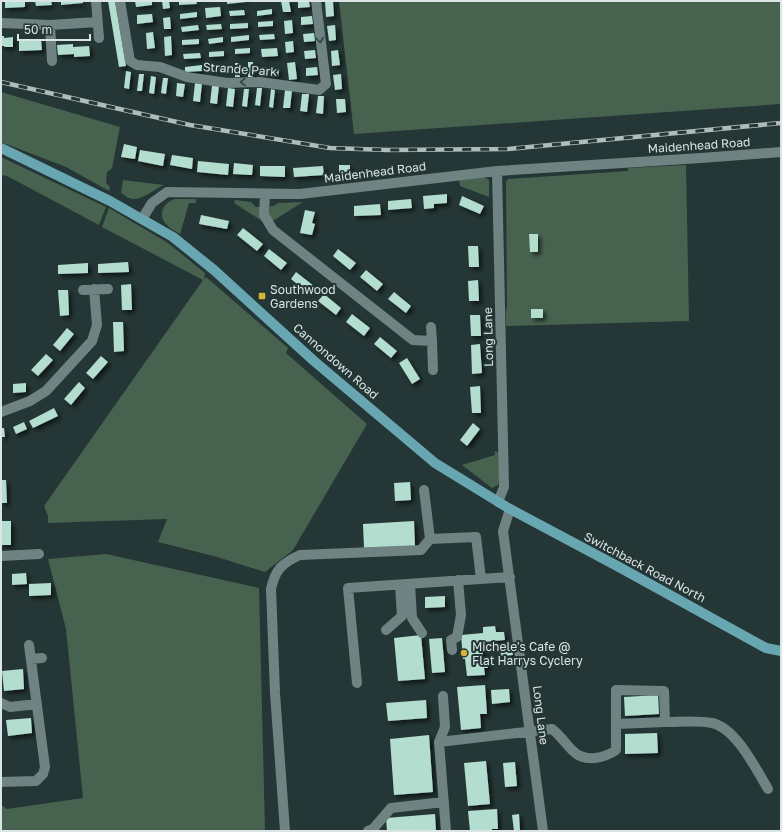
<svg xmlns="http://www.w3.org/2000/svg" width="782" height="832" viewBox="0 0 782 832" font-family="'Golos Text',sans-serif">
	<defs>
		<filter id="shadow"><feDropShadow dx="3" dy="3" stdDeviation="2" flood-color="#0009"/></filter>
	</defs>
	<rect width="100%" height="100%" fill="#243635"/>
	<path fill="#47634f" d="M339,1H781V104L354,134Z
		M1,92L120,127L112,168L107,172L106,183L110,187L109,191L66,167L1,142Z
		M1,157L106,207L99,225L7,176L1,175Z
		M686,165L689,321L506,326V309H507L506,182L508,179L628,171V168Z
		M484,177L489,180V197L460,186L459,179Z
		M123,180L164,185C153,189 141,203 129,198C126,197 123,194 121,193Z
		M175,199H196V203H189L180,234C175,231 169,228 166,224C157,214 164,202 175,199Z
		M235,200L251,202L256,207H261L262,221L234,203Z
		M303,202L271,222L269,214L270,206H274L278,203Z
		M109,208L168,243L205,273L204,279L206,277L288,348L286,353L367,424L293,550L265,572L217,557L158,542L167,519L48,523V516L44,506L203,280L102,227Z
		M495,451L499,453V482L498,485L492,488L462,465L495,455Z
		M106,554L259,588L265,831H1V805L7,809L83,798L66,629L48,559Z"/>
	<path fill="#b3ddcf" filter="url(#shadow)" d="M5,1H25V7L5,8Z
		M35,1H51L52,5L36,6Z
		M61,1H83V3L61,5Z
		M108,1H115L126,66L119,67Z
		M135,1H152V5L136,7Z
		M162,1H169L170,8L163,9Z
		M179,1H196L197,4L179,5Z
		M227,1H246V2L227,4Z
		M281,1H289L291,12H283Z
		M298,1H309L310,7L298,8Z
		M325,1H333L334,16L326,17Z
		M220,7L221,16L206,18L205,8Z
		M272,9V14L257,16V11Z
		M244,10L245,15L230,16L229,11Z
		M197,12V17L180,19V14Z
		M152,14L153,22L137,24V15Z
		M312,16L313,24L301,25V17Z
		M170,17L171,29H164L163,18Z
		M292,20L293,33L285,34L284,21Z
		M273,21V26L258,27V22Z
		M248,23V28L230,29V24Z
		M221,24L222,29L207,30L206,25Z
		M198,25L199,30L182,32L181,27Z
		M335,25L336,40L329,41L327,26Z
		M153,32L155,48L147,49L146,33Z
		M314,33L315,41L304,42L303,34Z
		M274,34L275,39L260,40L259,35Z
		M249,35V40L231,42V37Z
		M1,36H4V38L13,37V47H5L4,46H1Z
		M171,36L172,55L165,56L164,37Z
		M223,37V42L209,44L208,39Z
		M41,39L42,50L19,51V41Z
		M199,39V44L182,45V40Z
		M293,41L294,52L286,53L285,42Z
		M73,44V47L89,46L90,56L74,57V54L58,55L57,45Z
		M250,48V53L235,54V49Z
		M277,48L278,56L262,57L261,49Z
		M315,50L316,58L305,59L304,51Z
		M338,50L340,65L332,66L331,51Z
		M224,51V56L209,57V52Z
		M200,53L201,58L184,59L183,54Z
		M248,62H253V77H248Z
		M295,62L297,79L289,80L287,63Z
		M235,63H240V77H235Z
		M224,64L225,69L210,70L209,65Z
		M202,65V71L185,72V67Z
		M262,67L279,69L278,77L261,75Z
		M317,67L318,75L306,76V68Z
		M126,71L131,72L129,89L124,88Z
		M139,74H144L142,91H137Z
		M341,74L342,89L335,90L333,75Z
		M151,76L156,77L154,94L149,93Z
		M163,78H168L166,94L161,93Z
		M177,83L185,84L183,97L176,96Z
		M195,83L202,84L200,102L193,101Z
		M212,86H219L217,104L210,103Z
		M228,88L235,89L233,107L226,106Z
		M257,88H262L260,106L255,105Z
		M244,89H249L247,107L242,106Z
		M271,89L275,90L273,108L269,107Z
		M285,90L292,91L290,108H283Z
		M302,94H309L307,112L300,111Z
		M318,96H324L323,114L316,113Z
		M336,99H345L346,112L337,113Z
		M124,144L137,147L135,159L121,157Z
		M140,150L165,154L163,166L138,161Z
		M172,155L193,158L192,169L170,165Z
		M198,161L229,164L228,175L197,172Z
		M234,163L253,165L252,175L233,174Z
		M339,165H350V176H339Z
		M260,166H285V177L260,176Z
		M323,166L324,175L294,177L293,168Z
		M447,194V203L434,204V208L424,209L423,196Z
		M462,196L484,206L480,214L459,205Z
		M411,199L412,208L388,210V201Z
		M380,204L381,215L354,216V206Z
		M305,210L315,212L312,223L315,224L312,235L300,233Z
		M201,215L229,221L227,229L199,224Z
		M243,228L263,244L257,251L237,235Z
		M529,234H538V252H530Z
		M468,246H478L479,267H469Z
		M269,249L287,263L281,270L264,256Z
		M338,249L356,263L350,270L333,256Z
		M128,262L129,272L98,273V264Z
		M88,263V273L58,274V265Z
		M366,270L383,284L377,291L360,277Z
		M296,272L314,286L308,293L291,279Z
		M478,280L479,301H469L468,281Z
		M131,284L132,310H122L121,285Z
		M58,290H68L69,315L60,316Z
		M394,292L411,306L406,313L388,299Z
		M324,294L341,308L336,315L318,301Z
		M531,309H543V318H531Z
		M352,314L370,328L364,336L346,322Z
		M470,315H480L481,336H471Z
		M113,322H123L124,351L114,352Z
		M67,328L74,334L60,351L53,345Z
		M380,337L397,351L391,358L374,344Z
		M480,344L482,373L472,374L471,345Z
		M46,354L53,360L38,376L31,370Z
		M101,356L108,362L93,379L86,373Z
		M407,358L420,379L412,384L399,363Z
		M79,382L85,388L71,405L64,399Z
		M26,383V392L13,393V384Z
		M480,386L481,413H472L470,387Z
		M54,408L58,416L33,428L29,421Z
		M24,422L27,429L16,434L13,427Z
		M473,423L480,429L467,446L460,440Z
		M1,428H4L5,437H1Z
		M1,480H6L7,503H1Z
		M410,482L411,500L395,501L394,483Z
		M1,521H11V545H1Z
		M414,521L415,546L364,548L363,524Z
		M26,573L27,584L12,585V574Z
		M51,583V595L29,596V584Z
		M445,596V607L425,608V597Z
		M495,626L496,632H504L505,640L482,642L483,657H487L488,668H484L485,675L467,676L465,659H463L461,635L483,633V627Z
		M421,635L425,679L398,681L394,638Z
		M442,638L445,672L432,673L429,639Z
		M512,646L513,655L501,656L500,647Z
		M23,669L24,689L4,691L2,671Z
		M485,685L487,714H480L481,728L461,730L457,687Z
		M509,689L510,702L492,704L491,690Z
		M658,695L659,714L625,716L624,697Z
		M426,700L427,718L388,721L386,703Z
		M31,718L32,733L8,736L6,720Z
		M657,733L658,753L625,754V734Z
		M429,735L433,792L394,795L390,739Z
		M486,761L490,804L468,806L464,763Z
		M515,762L517,786L505,787L503,763Z
		M497,809L498,829H492V831H470L468,811Z
		M435,814L436,831H387L386,818Z
		M519,814L520,831H514L512,815Z"/>
	<g fill="none" stroke-linecap="round" stroke-linejoin="round">
		<path stroke="#6f8382" stroke-width="10" d="M96,1L99,38
			M120,1L130,61L137,65L160,67L187,77L227,83L260,82L319,90L326,84L316,1
			M1,23L50,25L97,22
			M50,25L52,61
			M497,171L504,487L498,502
			M265,194L264,215L273,230L413,340L432,341L433,370
			M142,219L152,203L167,192L300,194L497,171L701,158L781,152
			M83,290L108,289
			M431,327L432,341
			M1,412L30,401L46,391L92,341L97,325L94,289
			M424,490L430,539L476,537L481,579
			M510,509L503,531L543,831
			M1,556L39,554
			M410,584L412,618L422,633
			M386,630L402,616L400,585
			M452,650L451,640L457,637L461,615L458,580
			M31,659L42,658
			M357,683L348,588L510,577
			M1,703L10,707L37,704
			M616,724L665,722
			M439,742L445,727L443,696
			M1,782L36,781L43,774L45,767L29,645
			M285,831L275,693L271,589C275,570 282,563 300,555L421,550L430,539
			M368,831L373,829L391,808L444,802
			M446,831L439,742L552,729C569,742 571,760 595,758C603,757 609,755 616,750V690L664,691L665,722C679,722 698,720 712,723C736,728 756,769 768,789"/>
		<path stroke="#68a6b1" stroke-width="10" d="M1,148L110,201L173,237L214,270L314,361L435,463L510,509L619,567L766,648L781,651"/>
		<defs>
			<path id="rail" d="M1,82L190,125L330,148L388,150L508,149L781,123"/>
		</defs>
		<use href="#rail" stroke="#b0bcbc" stroke-width="4.5"/>
		<use href="#rail" stroke="#243635" stroke-width="3" stroke-dasharray="9" stroke-linecap="butt"/>
	</g>
	<defs><path id="oneway-chevron" d="M-2-3.5L2.5 0L-2 3.5" fill="none" stroke-width="1.6" stroke-linecap="round" stroke-linejoin="round"/></defs>
	<g stroke="#2f4241">
		<use href="#oneway-chevron" transform="translate(320 40) rotate(83)"/>
		<use href="#oneway-chevron" transform="translate(243 82) rotate(179)"/>
	</g>
	<g fill="#d5b535" stroke="#243635" stroke-width="1.5">
		<rect x="258" y="292" width="8" height="8" rx="2"/>
		<circle cx="464" cy="653" r="4"/>
	</g>
	<g text-anchor="middle" dominant-baseline="central" stroke-width="4" stroke-linejoin="round" paint-order="stroke">
		<g font-size="12" fill="#dbe5e5" stroke="#243635">
			<text transform="translate(240 69) rotate(4)">Strande Park</text>
			<text transform="translate(699 145) rotate(-4)">Maidenhead Road</text>
			<text transform="translate(375 172) rotate(-7)">Maidenhead Road</text>
			<text transform="translate(488 337) rotate(-91)">Long Lane</text>
			<text transform="translate(336 361) rotate(41)">Cannondown Road</text>
			<text transform="translate(645 567) rotate(28)">Switchback Road North</text>
			<text transform="translate(541 715) rotate(83)">Long Lane</text>
		</g>
		<g font-size="12" fill="#dbe5e5" stroke="#243635" text-anchor="start">
			<text x="270" y="289">Southwood<tspan x="270" dy="14">Gardens</tspan></text>
			<text x="472" y="646">Michele's Cafe @<tspan x="472" dy="14">Flat Harrys Cyclery</tspan></text>
		</g>
	</g>
	<rect width="782" height="832" fill="none" stroke="#dbe5e5" stroke-width="4"/>
	<path d="M18 34v6h72v-6" fill="none" stroke="#dbe5e5" stroke-width="2"/>
	<text x="24" y="34" font-size="12" fill="#dbe5e5" stroke="#243635" stroke-width="3" paint-order="stroke">50 m</text>
</svg>
